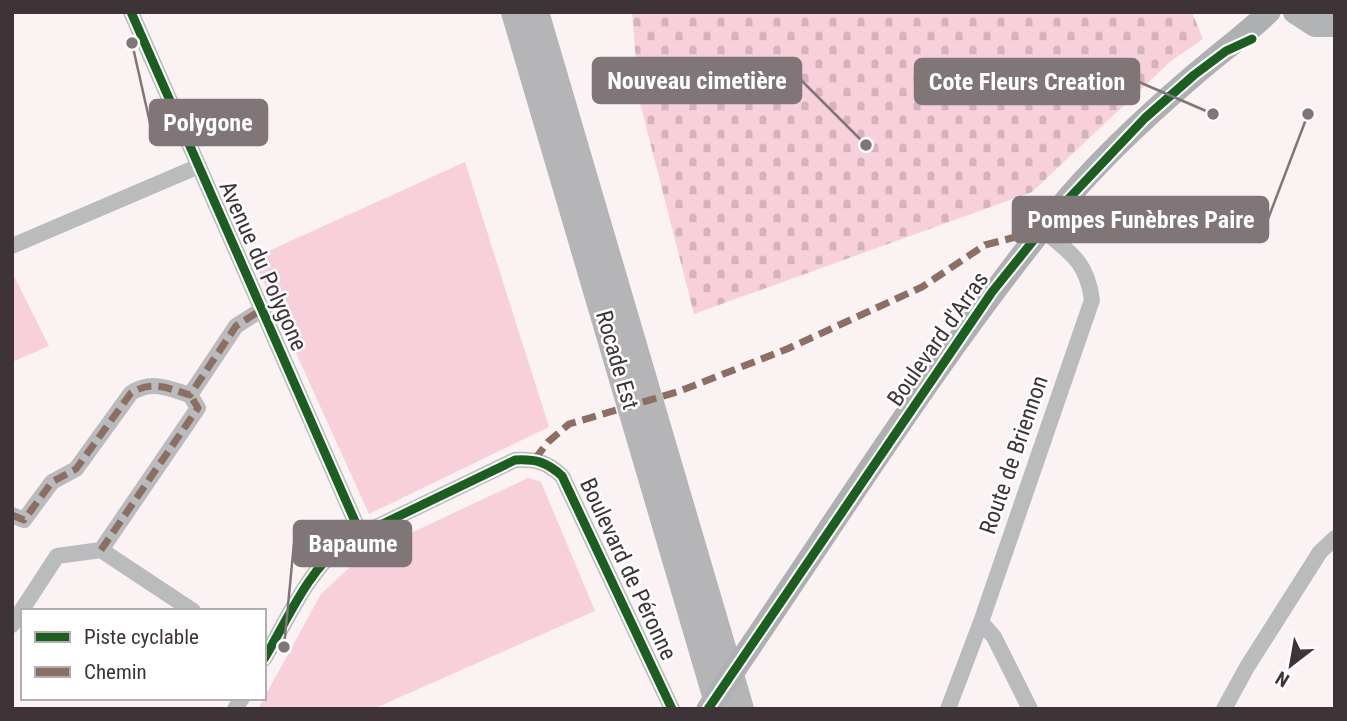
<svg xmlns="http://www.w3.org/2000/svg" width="1347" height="721" viewBox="0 0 1347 721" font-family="'Roboto Condensed',sans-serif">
	<defs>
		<pattern id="cemetery-stones" width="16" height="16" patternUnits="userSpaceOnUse" patternTransform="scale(1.75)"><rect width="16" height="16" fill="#f7d0dc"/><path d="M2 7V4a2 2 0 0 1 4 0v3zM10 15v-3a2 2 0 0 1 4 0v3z" fill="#d5b3bd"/></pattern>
	</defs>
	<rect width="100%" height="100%" fill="#fbf2f4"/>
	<path fill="#f7d0dc" d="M465,162L549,427L369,514L253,258Z
		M12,272L49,346L12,362Z
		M528,478L541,482L595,611L373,709H258L321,594L362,556Z"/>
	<path fill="url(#cemetery-stones)" d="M632,12H1192L1203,39L1171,61L1032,192L694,314L639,99Z"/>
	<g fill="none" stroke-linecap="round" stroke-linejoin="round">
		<path stroke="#b9bbbd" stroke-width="16" d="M131,12L361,535
			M12,246L199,166
			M12,515L24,520L52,482L76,469L131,393C152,380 167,388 190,395L236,326L261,310
			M101,550L198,408L190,395
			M981,622L994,637L1030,709
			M12,625L57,556L101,550L193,611
			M264,659C288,619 306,574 343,543L515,460C536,459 547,462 562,476L672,709
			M235,709L242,698
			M948,709L981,622L1092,300C1087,262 1071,253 1043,230
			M1224,709L1247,667L1320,552L1335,538"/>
		<path stroke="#aeb0b2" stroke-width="23" d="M748,650C848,502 944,350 1056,212C1096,163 1144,118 1192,77C1217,55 1244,36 1269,12"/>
		<path stroke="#b2b3b5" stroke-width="24" d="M1295,12L1315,25H1335"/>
		<path stroke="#b5b5b8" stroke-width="26" d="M514,12L719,709
			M536,12L741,709"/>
		<path stroke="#aeb0b2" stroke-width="23" d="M708,709L748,650"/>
		<path stroke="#8d6e63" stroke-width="7" stroke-dasharray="14 7" stroke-linecap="butt" d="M535,459L548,442L569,424L680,391L787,349L922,287L985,245L1039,231
			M12,515L24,520L52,482L76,469L131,393C152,380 167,388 190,395L236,326L261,310
			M101,550L198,408L190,395"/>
		<defs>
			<path id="cycleway" d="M131,12L361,535
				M264,659C288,619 306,574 343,543L515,460C536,459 547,462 562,476L672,709
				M708,709L992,292L1057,211L1145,118L1194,75L1226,51L1252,39"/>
		</defs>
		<use href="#cycleway" stroke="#fff" stroke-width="13"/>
		<use href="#cycleway" stroke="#1b5e20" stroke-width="9"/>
	</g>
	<g text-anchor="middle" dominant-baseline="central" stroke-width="5" stroke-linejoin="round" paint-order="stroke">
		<g font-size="23" fill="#3e3336" stroke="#fff">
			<text transform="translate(263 266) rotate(66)">Avenue du Polygone</text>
			<text transform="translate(938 339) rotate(-55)">Boulevard d'Arras</text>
			<text transform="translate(617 360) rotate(74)">Rocade Est</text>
			<text transform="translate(1014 455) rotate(-71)">Route de Briennon</text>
			<text transform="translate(628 569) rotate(65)">Boulevard de Péronne</text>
		</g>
	</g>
	<path fill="none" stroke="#807678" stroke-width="2.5" d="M866 145L801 80M1213 114L1139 82M132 43L150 123M1308 114L1268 219M284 647L294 543"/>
	<g fill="#807678" stroke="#fff" stroke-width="2.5">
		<circle cx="866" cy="145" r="7"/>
		<circle cx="1213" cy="114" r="7"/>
		<circle cx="132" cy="43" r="7"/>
		<circle cx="1308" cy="114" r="7"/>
		<circle cx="284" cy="647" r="7"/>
	</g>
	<g fill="#807678" stroke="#807678" stroke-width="2.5">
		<rect x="593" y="58" width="208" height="45" rx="7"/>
		<rect x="915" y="59" width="224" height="45" rx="7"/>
		<rect x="150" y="100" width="117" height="45" rx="7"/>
		<rect x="1013" y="197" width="255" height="45" rx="7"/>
		<rect x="294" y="521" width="117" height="45" rx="7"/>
	</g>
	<g font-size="24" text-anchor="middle" font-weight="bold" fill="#fff">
		<text x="697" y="89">Nouveau cimetière</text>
		<text x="1027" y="90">Cote Fleurs Creation</text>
		<text x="208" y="131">Polygone</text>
		<text x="1141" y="228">Pompes Funèbres Paire</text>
		<text x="353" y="552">Bapaume</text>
	</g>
	<rect width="1347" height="721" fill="none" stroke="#3e3336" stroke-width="28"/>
	<rect x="21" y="609" width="245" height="91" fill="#ffffff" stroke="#b2adaf" stroke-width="2"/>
	<rect x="35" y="632" width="35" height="10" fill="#1b5e20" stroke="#b2adaf" stroke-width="2"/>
	<text x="84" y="644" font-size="21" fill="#3e3336">Piste cyclable</text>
	<rect x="35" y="667" width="35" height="10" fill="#8d6e63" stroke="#b2adaf" stroke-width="2"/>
	<text x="84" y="679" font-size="21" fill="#3e3336">Chemin</text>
	<g transform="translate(1291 665) rotate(211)" stroke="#ffffff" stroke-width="5" paint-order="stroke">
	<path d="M0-5L12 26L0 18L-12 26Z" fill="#3e3336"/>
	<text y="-10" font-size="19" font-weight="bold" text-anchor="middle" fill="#3e3336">N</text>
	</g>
</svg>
